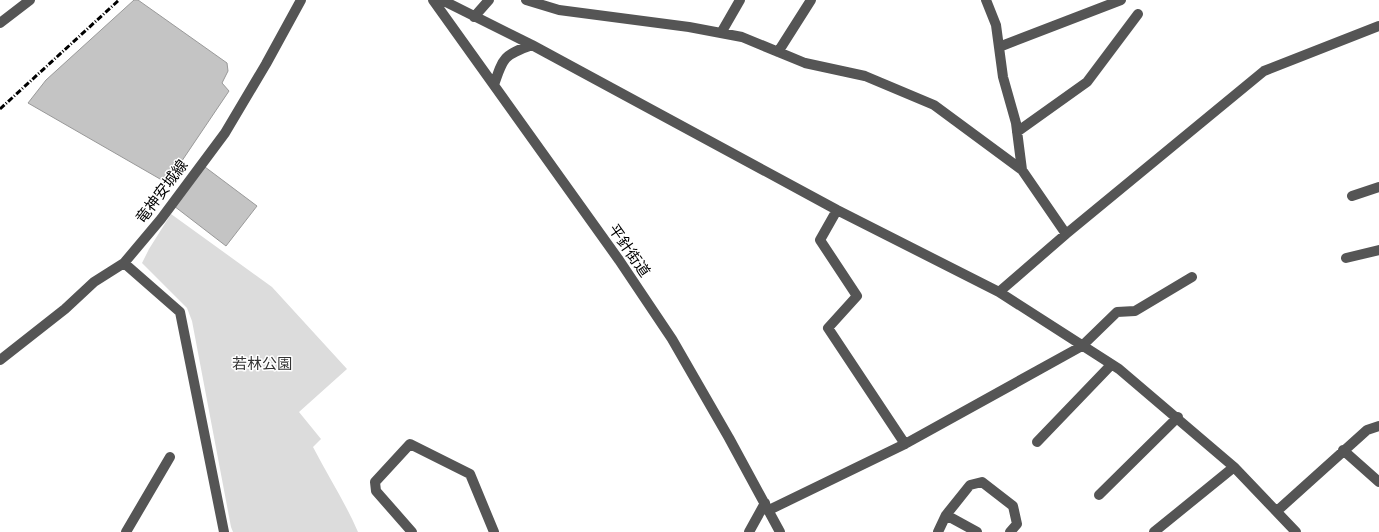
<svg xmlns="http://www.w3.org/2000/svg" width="1379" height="532" viewBox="0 0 1379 532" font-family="'Exo 2','Noto Sans JP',sans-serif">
	<rect width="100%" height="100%" fill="#fff"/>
	<path fill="#dcdcdc" d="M171,214L272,287L347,369L299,412L321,439L313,447C328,476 345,502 358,532H233L231,527L192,321L187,308L142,263L149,249Z"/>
	<path fill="#c4c4c4" stroke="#999" d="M134,0H138L227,63L228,71L222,83L229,91L167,183L28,103L46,80Z
		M205,167L257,206L226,246L174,206Z"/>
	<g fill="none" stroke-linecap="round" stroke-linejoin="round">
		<path stroke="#555" stroke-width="10" d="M433,0L619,260L672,339L729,438L780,532
			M442,0L532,45L837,210L999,292L1119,369L1234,467L1296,532
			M526,0L559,10L689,27L742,37L805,63L865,76L934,105L1022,170L1066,234
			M986,0L996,25L1003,77L1016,123L1022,170
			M474,17L489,0
			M0,23L30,0
			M721,33L740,0
			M999,47L1121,0
			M778,52L811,0
			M494,85C503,57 504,55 532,45
			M1017,132L1087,82L1138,14
			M1352,196L1379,187
			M837,210L820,240L857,296L828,328L905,444
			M1346,258L1379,250
			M124,263L180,312L224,532
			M999,292L1066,234L1264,71L1379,26
			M0,360L65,309L94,282L124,263L161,219L225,133L266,64L301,0
			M1037,442L1111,365
			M1343,450L1379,482
			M1099,495L1178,417
			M769,510L905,444L1082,346L1117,312L1135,311L1192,277
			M1277,511L1367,430L1379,426
			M946,515L977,532
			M126,532L170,457
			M412,532L376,491L375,482L410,444L470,474L494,532
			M749,532L765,503
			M938,532L946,515L970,485L982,482L1013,506L1017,524L1010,532
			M1154,532L1234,467"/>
		<path stroke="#000" stroke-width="3" stroke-dasharray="6 2 1 2" stroke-linecap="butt" d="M0,109L119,0"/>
	</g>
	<g text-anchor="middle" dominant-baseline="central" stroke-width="3" stroke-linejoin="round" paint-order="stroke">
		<g font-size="15" fill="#000" stroke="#fff">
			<text transform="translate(161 191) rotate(-53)">竜神安城線</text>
			<text transform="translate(630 250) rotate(55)">平針街道</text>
		</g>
		<g font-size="15" fill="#333" stroke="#fff">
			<text x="262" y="363">若林公園</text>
		</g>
	</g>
</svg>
